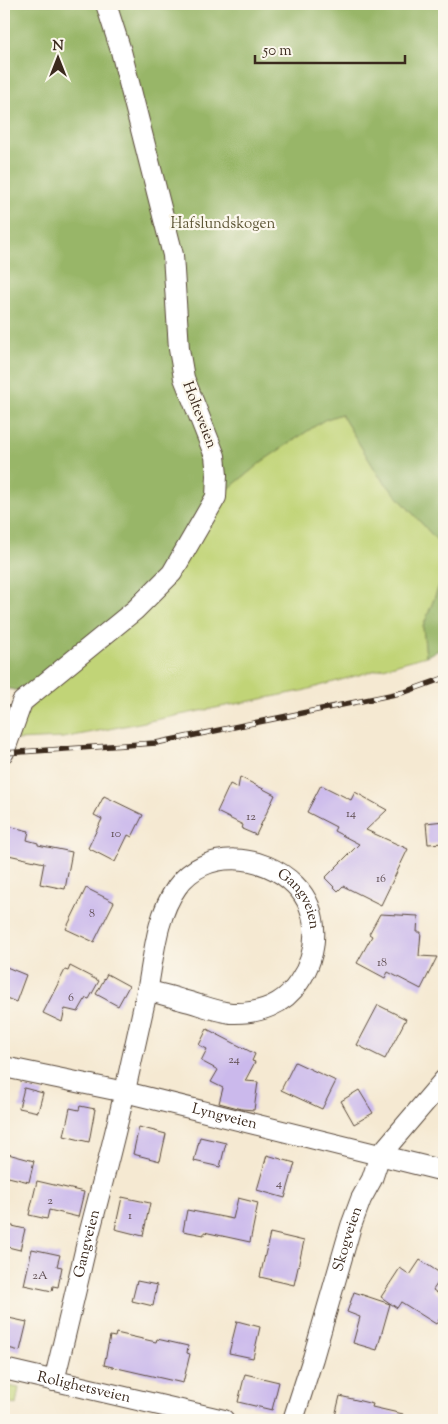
<svg xmlns="http://www.w3.org/2000/svg" width="448" height="1424" viewBox="0 0 448 1424" font-family="'Sorts Mill Goudy',serif">
	<rect width="100%" height="100%" fill="#fbf7ec"/>
	<filter id="ink" filterUnits="userSpaceOnUse"><feTurbulence type="fractalNoise" baseFrequency=".02" numOctaves="2"/><feDisplacementMap in="SourceGraphic" scale="10" xChannelSelector="R" yChannelSelector="G"/><feConvolveMatrix kernelMatrix="1 2 1 2 8 2 1 2 1" color-interpolation-filters="sRGB"/></filter>
	<filter id="wash" filterUnits="userSpaceOnUse"><feTurbulence type="fractalNoise" baseFrequency=".0096" numOctaves="4" result="noise"/><feDisplacementMap in="SourceGraphic" scale="20" xChannelSelector="R" yChannelSelector="G"/><feGaussianBlur stdDeviation="1.12" result="paint"/><feColorMatrix in="noise" values="0 0 0 0 0 0 0 0 0 0 0 0 0 0 0 0 0 1.4 0 .05"/><feComposite in="paint" operator="in"/></filter>
	<g filter="url(#wash)">
		<rect width="100%" height="100%" fill="#f5e9d2"/>
		<path fill="#c1d477" stroke="#7e7f4a" d="M341,414L379,476L444,548V573L423,627L426,656L302,691L63,738L16,740L24,717L39,695L202,529L227,490L264,460L324,420Z
			M4,1385L19,1388L16,1405L4,1402Z"/>
		<path fill="#98b668" stroke="#6a7043" d="M4,4H444V548L379,476L341,414L324,420L264,460L227,490L202,529L39,695L4,688Z
			M444,573V648L426,656L423,627Z"/>
		<g id="blocks">
			<path fill="#cbb9ec" d="M240,777L275,795L256,835L242,829L243,825L217,812L230,784L238,788Z
				M321,785L351,800L355,792L387,810L366,830L408,849L381,905L343,886L338,891L325,878L359,844L334,831L336,827L307,812Z
				M104,796L143,815L132,837L128,835L115,862L88,848L102,819L94,815Z
				M444,821V843L428,844L426,823Z
				M4,825L29,831L27,840L38,843V845L72,852L65,889L40,884L44,863L4,854Z
				M86,888L114,902L94,942L66,929Z
				M380,914L418,916L417,932H421L419,956L437,957L421,989L388,972L385,978L357,963L372,936L369,934Z
				M4,966L26,975L16,1002L4,997Z
				M70,966L99,981L89,999L86,998L78,1012L65,1009L62,1022L43,1013L65,970L68,971Z
				M107,974L129,986L118,1006L96,994Z
				M378,1005L406,1019L385,1059L357,1045Z
				M207,1029L255,1054L252,1061L255,1062L245,1081L258,1082L254,1110L242,1109L219,1103L223,1088L211,1082L218,1070L201,1061L207,1049L199,1045Z
				M295,1062L336,1081L322,1109L281,1090Z
				M24,1088L43,1093L38,1112L19,1108Z
				M359,1090L373,1113L354,1124L341,1101Z
				M80,1106L95,1109L89,1142L64,1136L70,1108L79,1110Z
				M139,1127L166,1134L160,1161L133,1154Z
				M200,1137L226,1143L220,1167L194,1161Z
				M8,1154L34,1161L29,1182L4,1176Z
				M267,1155L295,1163L285,1198L257,1190Z
				M37,1181L84,1192L78,1217L49,1210L47,1219L29,1215Z
				M122,1197L150,1203L143,1236L115,1229Z
				M238,1198L258,1203L250,1242L204,1232V1235L183,1231L187,1210L233,1219Z
				M4,1224L25,1229L20,1250L4,1246Z
				M270,1233L304,1241L294,1285L260,1277Z
				M32,1249L60,1255L57,1266L62,1267L58,1287L53,1286L52,1291L24,1285Z
				M420,1260L443,1275L433,1290L444,1298V1312L436,1324L401,1302L397,1308L381,1297L400,1268L410,1275Z
				M137,1281L157,1285L153,1306L132,1301Z
				M354,1292L390,1304L377,1350L353,1343L360,1317L347,1312Z
				M4,1317L27,1322L20,1351L4,1347Z
				M237,1321L260,1327L253,1358L229,1353Z
				M116,1333L156,1342L157,1339L188,1346L187,1353L190,1354L183,1383L104,1365L110,1336L115,1337Z
				M245,1374L279,1382L272,1410L238,1402Z
				M340,1396L373,1404L372,1407L403,1414L402,1420H334Z"/>
		</g>
	</g>
	<g filter="url(#ink)">
		<use href="#blocks" fill-opacity="0" stroke="#574739" stroke-width="1"/>
		<g fill="none" stroke-linecap="round" stroke-linejoin="round">
			<defs>
				<g id="minor">
					<path d="M4,752L22,702L135,610L172,573L216,497L217,475L215,456L184,378L179,349L173,255L121,51L106,4"/>
					<path id="s1" d="M4,1067L125,1092L444,1171"/>
					<path id="s2" d="M4,1369L224,1420"/>
					<path id="s3" d="M54,1381C66,1333 77,1285 88,1238C103,1181 118,1125 130,1068C136,1041 142,1014 148,987C154,953 157,915 177,887C205,848 263,853 295,885C321,911 319,953 299,982C284,1005 259,1014 231,1013C214,1011 199,1004 182,1000C171,996 159,994 147,990"/>
					<path id="s4" d="M293,1420L313,1358L351,1226L361,1199L372,1179L380,1155L444,1080"/>
				</g>
			</defs>
			<use href="#minor" stroke="#574739" stroke-width="22"/>
			<use href="#minor" stroke="#fff" stroke-width="20"/>
			<defs>
				<path id="rail" d="M4,753L156,743L405,692L444,678"/>
			</defs>
			<use href="#rail" stroke="#3b2a1e" stroke-width="5.5"/>
			<use href="#rail" stroke="#fbf7ec" stroke-width="4" stroke-dasharray="11" stroke-linecap="butt"/>
		</g>
	</g>
	<g text-anchor="middle" dominant-baseline="central" stroke-width="4.5" stroke-linejoin="round" paint-order="stroke">
		<g font-size="12" fill="#5f4e52">
			<text x="351" y="814">14</text>
			<text x="251" y="817">12</text>
			<text x="116" y="834">10</text>
			<text x="381" y="879">16</text>
			<text x="92" y="914">8</text>
			<text x="382" y="963">18</text>
			<text x="71" y="998">6</text>
			<text x="234" y="1060">24</text>
			<text x="279" y="1184">4</text>
			<text x="50" y="1201">2</text>
			<text x="130" y="1216">1</text>
			<text x="40" y="1276">2A</text>
		</g>
		<g font-size="15" fill="#5c5434" stroke="#fbf7ec">
			<text x="223" y="224">Hafslundskogen</text>
		</g>
		<g font-size="15" fill="#3b2a1e" stroke="#fbf7ec">
			<text transform="translate(199 415) rotate(69)">Holteveien</text>
			<text stroke="none"><textPath href="#s3" startOffset="658">Gangveien</textPath></text>
			<text stroke="none"><textPath href="#s1" startOffset="226">Lyngveien</textPath></text>
			<text stroke="none"><textPath href="#s4" startOffset="189">Skogveien</textPath></text>
			<text stroke="none"><textPath href="#s3" startOffset="141">Gangveien</textPath></text>
			<text stroke="none"><textPath href="#s2" startOffset="82">Rolighetsveien</textPath></text>
		</g>
	</g>
	<rect width="448" height="1424" fill="none" stroke="#fbf7ec" stroke-width="20"/>
	<g transform="translate(58 58)" stroke="#fbf7ec" stroke-width="4" paint-order="stroke">
	<path d="M0-4L9 19L0 12L-9 19Z" fill="#3b2a1e"/>
	<text y="-8" font-size="14" font-weight="bold" text-anchor="middle" fill="#3b2a1e">N</text>
	</g>
	<path d="M255 55v8h150v-8" fill="none" stroke="#3b2a1e" stroke-width="2.5"/>
	<text x="263" y="55" font-size="15" fill="#3b2a1e" stroke="#fbf7ec" stroke-width="4" paint-order="stroke">50 m</text>
</svg>
